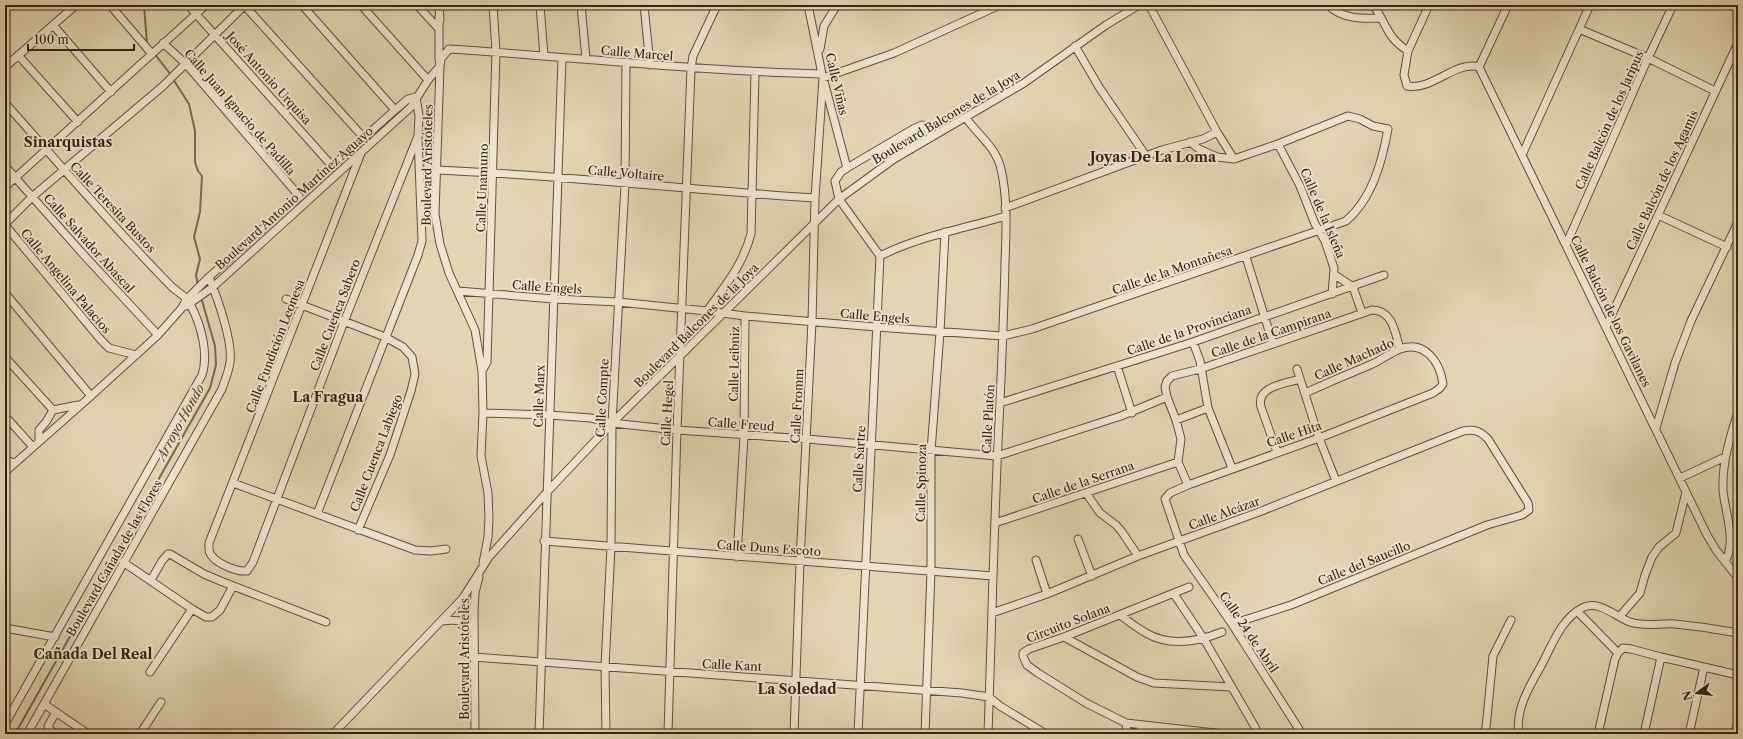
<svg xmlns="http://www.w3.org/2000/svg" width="1743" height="739" viewBox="0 0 1743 739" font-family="'Libre Caslon Text',serif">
	<rect width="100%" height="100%" fill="#e2d5b3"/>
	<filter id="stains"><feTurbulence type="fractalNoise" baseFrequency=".005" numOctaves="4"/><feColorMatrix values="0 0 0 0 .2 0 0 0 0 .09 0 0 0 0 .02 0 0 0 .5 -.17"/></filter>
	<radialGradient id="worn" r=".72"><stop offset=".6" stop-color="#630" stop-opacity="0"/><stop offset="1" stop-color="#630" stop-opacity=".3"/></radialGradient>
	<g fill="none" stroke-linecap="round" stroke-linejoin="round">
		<path stroke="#796953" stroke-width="2" d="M144,5L147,43
			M154,53L171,75
			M173,79L189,104L195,131V162L198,171L202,176L200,212L194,237L200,259L196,275L198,285
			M15,734L210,388L216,365L215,346L201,297"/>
		<defs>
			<path id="minor" d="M110,5L152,54
				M188,5L333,167
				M244,5L364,138
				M302,5L395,110
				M361,5L428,80
				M417,5L438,28
				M439,5L440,20
				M540,5L544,56
				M581,5L586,59
				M644,5L650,65
				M808,5L822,74L847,168
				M1149,5L1217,132L1234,159
				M1328,5C1342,19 1362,19 1381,18
				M1373,5C1388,25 1385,36 1408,51L1404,75L1407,86C1432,91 1456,60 1479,67
				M53,25L111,92
				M1579,29L1648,58L1715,91
				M163,43L186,64L300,197
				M1075,46L1099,87L1146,156
				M449,49L441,59L440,66L435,214L440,244L449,273L475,330L482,371L483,413L481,456L488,493L489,518L488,537L483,563
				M449,49C574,57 697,71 822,74
				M820,49L824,26L837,5
				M1408,51L1429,5
				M18,55L78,122
				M5,67L76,5
				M1479,67L1707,535L1716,550L1738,578
				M1479,67L1508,5
				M5,103C48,151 89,199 133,246C146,260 159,274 173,288C179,293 187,297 190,304C201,324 209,354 202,375L5,724
				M966,118C978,135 996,147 1001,169C1008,199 1006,233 1005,263C1004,310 1002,356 1000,402C994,513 992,623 988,734
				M1278,144L1300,186L1315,224L1325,241L1334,268L1332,294
				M361,153L209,543C209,547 208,551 211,555C217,564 237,572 247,571L253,562L344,322L418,136
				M1522,155L1590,5
				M5,166L82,253L158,335
				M436,170C562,175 689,190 815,198
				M5,187L206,5
				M1005,208L1162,150L1203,139L1217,132
				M1658,215L1727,247
				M5,224L32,197L163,86L245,5
				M5,225L101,340L109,348L136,355
				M1566,245L1648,58L1673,5
				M880,256C920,236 963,229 1006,216
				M1246,257L1273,344
				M1335,275L1353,287L1362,313
				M458,291L554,299L618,302L707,311
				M5,293L91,396
				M286,299L385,337L403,347L412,357L415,374L411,391L390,455L358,530
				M186,306L213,287L411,107L428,80L440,66L439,59V17
				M745,316L876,327L1003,336L1032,329L1346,221C1372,199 1382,162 1388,129L1373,126L1360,119L1348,116L1278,144L1234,159L1217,157L1199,149L1190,142
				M1606,327L1738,43
				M1193,342L1200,361L1208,408L1232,468
				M5,357L53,410L78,405
				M1117,366L1132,413
				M1297,369L1319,438L1336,481
				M482,371L487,362L496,52L493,5
				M1000,403L1193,342L1384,275
				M483,413L549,415L591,418L612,423L677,430L807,439L997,456L1121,416L1167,397
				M5,416L33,447
				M1176,420L1208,408
				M1656,428L1675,363L1691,321L1738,222
				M39,441V430L46,422L53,410
				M1277,452L1261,407C1256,386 1285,384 1300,379
				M5,460L15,463
				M5,472L91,396L158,335L181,309L187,299L209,277L395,110L408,99L416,97
				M1680,478L1725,457
				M233,483L415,550L431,551L446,549
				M1188,485L1178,462L1181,439L1176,420L1167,397L1165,387L1167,381L1172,376L1200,369L1372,310C1393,310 1395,333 1400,349
				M1086,493L1100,513L1116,525L1122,532L1138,556
				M317,514L418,255L422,241L418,136L419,116L416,97
				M995,523L1178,462
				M1078,539L1092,576
				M544,541L993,576
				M737,557L744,436L745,316L707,311C726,285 743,264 751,234L755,73
				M1036,560L1047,594
				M123,562L192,609L206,617H212L220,610L233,586
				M1725,562C1737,541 1725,513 1723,490C1722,462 1730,437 1738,412
				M151,580L162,561L168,554H170L204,574L223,582L326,622
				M1189,587L1064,637L1029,649L1023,653V656L1027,665L1038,673L1086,703L1126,723L1224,734
				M1174,594L1204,639L1259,734
				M1577,611L1618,653
				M992,613L1047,594L1138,556L1259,512L1463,431C1475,429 1480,431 1488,439L1528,503L1529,510L1522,515L1487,525L1291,605L1232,624
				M1120,615C1128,621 1137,628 1146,633C1170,647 1197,642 1222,632
				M1620,616L1640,593L1645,575L1652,557L1659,547L1676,533L1686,492
				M442,621C455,619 465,620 474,630
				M5,628L55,637
				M1064,637L1137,677L1154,683L1231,687
				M474,657L962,693L989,697L1000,706L1046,734
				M150,672L192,609
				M44,704L88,734
				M1126,723L1127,734
				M27,734L222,389C225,380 229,371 230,362C233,341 217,297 209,277
				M56,734L50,730L48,726L56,712
				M140,734L161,702
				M333,734L463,598L489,557L547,492L612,423L839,199L894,159L1024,83L1106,25L1139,5
				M475,734L474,610L475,593L479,577
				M539,734L562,58
				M606,734L605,666L611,547L612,423L625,184L626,63
				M668,734L677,430L691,69L693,56L717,5
				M794,734L800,561L812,322L815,198L823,78L894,53L1000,5
				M858,734L880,256L839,199L835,181L841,172L847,168L913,129L922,125C928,128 930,132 932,137
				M925,734L931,571V451L940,332L945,232
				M1136,734L1145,726
				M1302,734L1232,624L1184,555L1165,499L1170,493L1188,485L1319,438L1433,393L1440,388L1443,384C1440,362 1425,340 1400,349C1390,353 1380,361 1370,365C1348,374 1327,383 1305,393
				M1483,734L1486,728L1493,656L1511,620
				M1519,734C1515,710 1529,687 1541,666C1552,646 1560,620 1582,608C1598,599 1616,617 1630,622C1645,627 1660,623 1675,624C1696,626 1717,629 1738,633
				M1598,734L1615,659L1618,653L1623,648L1631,649L1661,657L1738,675
				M1644,734L1661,657
				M1689,734L1704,667
				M1735,734L1738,721"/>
		</defs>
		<use href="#minor" stroke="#60503c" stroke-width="9"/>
		<use href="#minor" stroke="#ece4ce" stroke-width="7"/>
	</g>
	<g text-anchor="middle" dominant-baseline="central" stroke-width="4" stroke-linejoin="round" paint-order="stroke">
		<g font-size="12" fill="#342314" stroke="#ece4ce">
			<text transform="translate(637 53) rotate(5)">Calle Marcel</text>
			<text transform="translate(269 78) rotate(48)">José Antonio Urquisa</text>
			<text transform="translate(837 84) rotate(77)">Calle Viñas</text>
			<text transform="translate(240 112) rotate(49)">Calle Juan Ignacio de Padilla</text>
			<text transform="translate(946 117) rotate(-31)">Boulevard Balcones de la Joya</text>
			<text transform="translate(1609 120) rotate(-66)">Calle Balcón de los Jaripus</text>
			<text transform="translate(427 165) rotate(-89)">Boulevard Aristóteles</text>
			<text transform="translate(626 173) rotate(5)">Calle Voltaire</text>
			<text transform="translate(1662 180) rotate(-65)">Calle Balcón de los Agamis</text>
			<text transform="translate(482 188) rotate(-88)">Calle Unamuno</text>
			<text transform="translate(294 198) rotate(-42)">Boulevard Antonio Martínez Aguayo</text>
			<text transform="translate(113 207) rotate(47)">Calle Teresita Bustos</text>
			<text transform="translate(1323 213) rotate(67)">Calle de la Isleña</text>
			<text transform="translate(89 243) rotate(48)">Calle Salvador Abascal</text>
			<text transform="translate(1172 270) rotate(-19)">Calle de la Montañesa</text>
			<text transform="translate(66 281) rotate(50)">Calle Angelina Palacios</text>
			<text transform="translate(547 287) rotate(4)">Calle Engels</text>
			<text transform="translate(1611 311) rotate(64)">Calle Balcón de los Gavilanes</text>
			<text transform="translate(335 315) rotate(-69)">Calle Cuenca Sabero</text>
			<text transform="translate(875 316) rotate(5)">Calle Engels</text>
			<text transform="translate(696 325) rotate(-45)">Boulevard Balcones de la Joya</text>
			<text transform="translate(1189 330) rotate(-19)">Calle de la Provinciana</text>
			<text transform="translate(1271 333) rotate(-19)">Calle de la Campirana</text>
			<text transform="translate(275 346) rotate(-69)">Calle Fundición Leonesa</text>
			<text transform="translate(1354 359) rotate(-24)">Calle Machado</text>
			<text transform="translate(734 364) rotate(-89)">Calle Leibniz</text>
			<text transform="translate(539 396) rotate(-88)">Calle Marx</text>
			<text transform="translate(602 398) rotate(-87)">Calle Compte</text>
			<text transform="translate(797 406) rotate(-87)">Calle Fromm</text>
			<text transform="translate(667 413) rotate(-87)">Calle Hegel</text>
			<text transform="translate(988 419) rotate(-87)">Calle Platón</text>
			<text transform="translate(741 424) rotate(4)">Calle Freud</text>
			<text transform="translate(1294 434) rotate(-19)">Calle Hita</text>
			<text transform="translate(376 453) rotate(-69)">Calle Cuenca Labiego</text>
			<text transform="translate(859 459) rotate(-87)">Calle Sartre</text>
			<text transform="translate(1083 482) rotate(-19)">Calle de la Serrana</text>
			<text transform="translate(921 483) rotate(-89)">Calle Spinoza</text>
			<text transform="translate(1224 513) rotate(-20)">Calle Alcázar</text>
			<text transform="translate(769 548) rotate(4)">Calle Duns Escoto</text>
			<text transform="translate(114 558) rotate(-60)">Boulevard Cañada de las Flores</text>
			<text transform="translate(1364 563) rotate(-22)">Calle del Saucillo</text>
			<text transform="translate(1068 623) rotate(-21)">Circuito Solana</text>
			<text transform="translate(1249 632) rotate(56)">Calle 24 de Abril</text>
			<text transform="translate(464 659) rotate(-90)">Boulevard Aristóteles</text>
			<text transform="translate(732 665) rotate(3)">Calle Kant</text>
		</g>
		<g font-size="13" font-style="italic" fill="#564634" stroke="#ece4ce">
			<text transform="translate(180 422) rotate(-61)">Arroyo Hondo</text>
		</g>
		<g font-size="14" font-weight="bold" fill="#342314" stroke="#ece4ce">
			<text x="68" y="142">Sinarquistas</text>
			<text x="1153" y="157">Joyas De La Loma</text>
			<text x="328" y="397">La Fragua</text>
			<text x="93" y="654">Cañada Del Real</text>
			<text x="797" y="689">La Soledad</text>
		</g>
	</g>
	<rect width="1743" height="739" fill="none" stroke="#e2d5b3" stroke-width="20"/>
	<rect x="6" y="6" width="1731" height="727" fill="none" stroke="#342314" stroke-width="2"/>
	<rect x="10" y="10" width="1723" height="719" fill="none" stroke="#342314"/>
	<g transform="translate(1697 693) rotate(255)" stroke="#ece4ce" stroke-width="3" paint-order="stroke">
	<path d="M0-3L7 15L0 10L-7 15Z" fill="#342314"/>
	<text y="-6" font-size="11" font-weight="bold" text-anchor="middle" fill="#342314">N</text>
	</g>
	<path d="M28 44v6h106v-6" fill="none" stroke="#342314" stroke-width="2"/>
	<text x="34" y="44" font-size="12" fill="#342314" stroke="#ece4ce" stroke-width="3" paint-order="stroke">100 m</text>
	<rect width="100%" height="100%" filter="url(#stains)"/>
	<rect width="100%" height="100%" fill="url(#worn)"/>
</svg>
